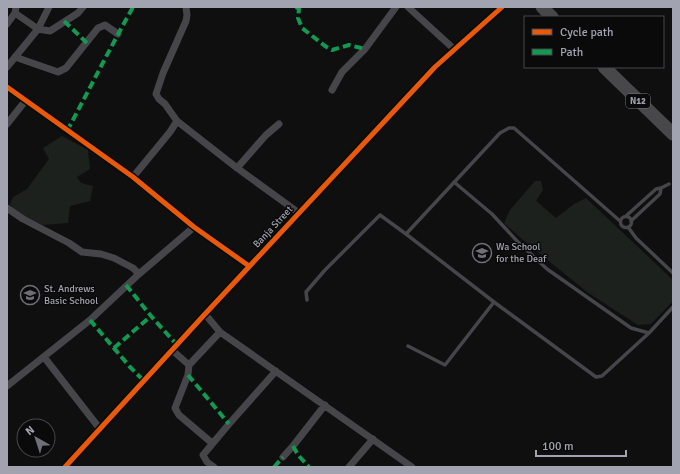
<svg xmlns="http://www.w3.org/2000/svg" width="680" height="474" viewBox="0 0 680 474" font-family="Signika,sans-serif">
	<rect width="100%" height="100%" fill="#0f0f10"/>
	<path fill="#1c211e" d="M62,136L88,150L90,169L77,177L81,183L93,186L90,201L70,206L68,223L43,225L18,214L10,204L13,197L27,189L49,159L43,148Z
		M535,181H541L543,190L536,201L556,218L574,204L586,198L673,280V301L651,324L638,325L587,292L523,240L504,223L510,210Z"/>
	<g fill="none" stroke-linecap="round" stroke-linejoin="round">
		<path stroke="#45454a" stroke-width="3.5" d="M454,182L492,214L517,241L547,269L631,328L649,333
			M626,216L656,189L661,188L669,184
			M620.5 222a5.5 5.5 0 1 1 11 0a5.5 5.5 0 1 1-11 0Z
			M631,221L660,194L661,188
			M628,227L636,238L673,273
			M406,234L500,133L509,128H514L620,221
			M307,300L306,292L325,270L380,215L406,234L494,302L596,377L602,376L649,333L673,307
			M408,346L445,365L494,302"/>
		<path stroke="#45454a" stroke-width="7" d="M408,7L455,50
			M15,13L38,29L50,31L78,13L83,7
			M7,24L15,13L16,7
			M15,57L58,72L66,68L98,28L105,25L118,34
			M7,67L38,29L49,7
			M7,87L133,177L194,227L249,266
			M332,90L342,72L365,49L396,7
			M177,121L237,168L299,213
			M7,124L26,100
			M237,168L266,135L279,124
			M133,177L170,132L177,121L165,104L159,99L156,94L163,73L186,21L187,15L186,7
			M7,208L23,219L69,243L82,252L101,254L114,258L133,268L139,274
			M205,314L220,332L412,467
			M172,350L189,365L188,375L175,408L179,415L212,443
			M44,357L100,429
			M189,365L220,332
			M7,386L90,320L139,274L194,227
			M283,457L293,446L325,405
			M65,467L205,314L435,67L502,7
			M214,467L207,462L203,455L229,424L276,371
			M349,467L373,439"/>
		<path stroke="#48484a" stroke-width="13" d="M542,7L552,17
			M604,67L673,134"/>
		<path stroke="#139951" stroke-width="4" stroke-dasharray="8 4" stroke-linecap="butt" d="M296,7L299,9L298,18L302,28L325,46L332,50L349,45L365,49
			M64,21L87,43
			M67,131C89,90 110,48 133,7
			M126,285L151,316L177,345
			M90,320L130,367L144,381
			M114,348L151,316
			M188,375L229,424
			M293,446L298,455L309,467
			M274,467L283,457"/>
		<defs>
			<path id="cycleway" d="M7,87L133,177L194,227L249,266
				M65,467L205,314L435,67L502,7"/>
		</defs>
		<use href="#cycleway" stroke="#0a0a0b" stroke-width="8"/>
		<use href="#cycleway" stroke="#e8590c" stroke-width="5"/>
	</g>
	<defs>
		<symbol id="school-ring" viewBox="-11 -11 22 22"><circle r="9.5" fill="#0a0a0b" stroke="#6f6f78" stroke-width="1.5"/><path d="M0-5L7-2L0 1L-7-2ZM-4 1L0 2.5L4 1V4Q0 6-4 4Z" fill="#6f6f78"/></symbol>
	</defs>
	<g fill-rule="evenodd">
		<use href="#school-ring" x="471" y="242" width="22" height="22"/>
		<use href="#school-ring" x="19" y="284" width="22" height="22"/>
	</g>
	<g text-anchor="middle" dominant-baseline="central" stroke-width="3" stroke-linejoin="round" paint-order="stroke">
		<rect fill="#0a0a0b" stroke="#74757e" stroke-width="1" x="626" y="94" width="24" height="14" rx="3"/>
		<g font-size="9" font-weight="bold" fill="#a2a3b0">
			<text x="638" y="101">N12</text>
		</g>
		<g font-size="10" fill="#a2a3b0" stroke="#0a0a0b">
			<text transform="translate(273 227) rotate(-47)">Banja Street</text>
		</g>
		<g font-size="10" fill="#a2a3b0" stroke="#0a0a0b" text-anchor="start">
			<text x="496" y="247">Wa School<tspan x="496" dy="12">for the Deaf</tspan></text>
			<text x="44" y="289">St. Andrews<tspan x="44" dy="12">Basic School</tspan></text>
		</g>
	</g>
	<rect width="680" height="474" fill="none" stroke="#a2a3b0" stroke-width="16"/>
	<rect x="524" y="16" width="140" height="52" fill="#0a0a0b" stroke="#47474d"/>
	<rect x="532" y="29" width="20" height="6" fill="#e8590c" stroke="#47474d"/>
	<text x="560" y="36" font-size="12" fill="#a2a3b0">Cycle path</text>
	<rect x="532" y="49" width="20" height="6" fill="#139951" stroke="#47474d"/>
	<text x="560" y="56" font-size="12" fill="#a2a3b0">Path</text>
	<g transform="translate(36 438) rotate(321)"><circle r="19" fill="#0a0a0b" stroke="#47474d"/>
	<path d="M0-3L7 15L0 10L-7 15Z" fill="#6f6f78"/>
	<text y="-6" font-size="11" font-weight="bold" text-anchor="middle" fill="#a2a3b0">N</text>
	</g>
	<path d="M536 450v6h90v-6" fill="none" stroke="#a2a3b0" stroke-width="2"/>
	<text x="542" y="450" font-size="12" fill="#a2a3b0" stroke="#0a0a0b" stroke-width="3" paint-order="stroke">100 m</text>
</svg>
